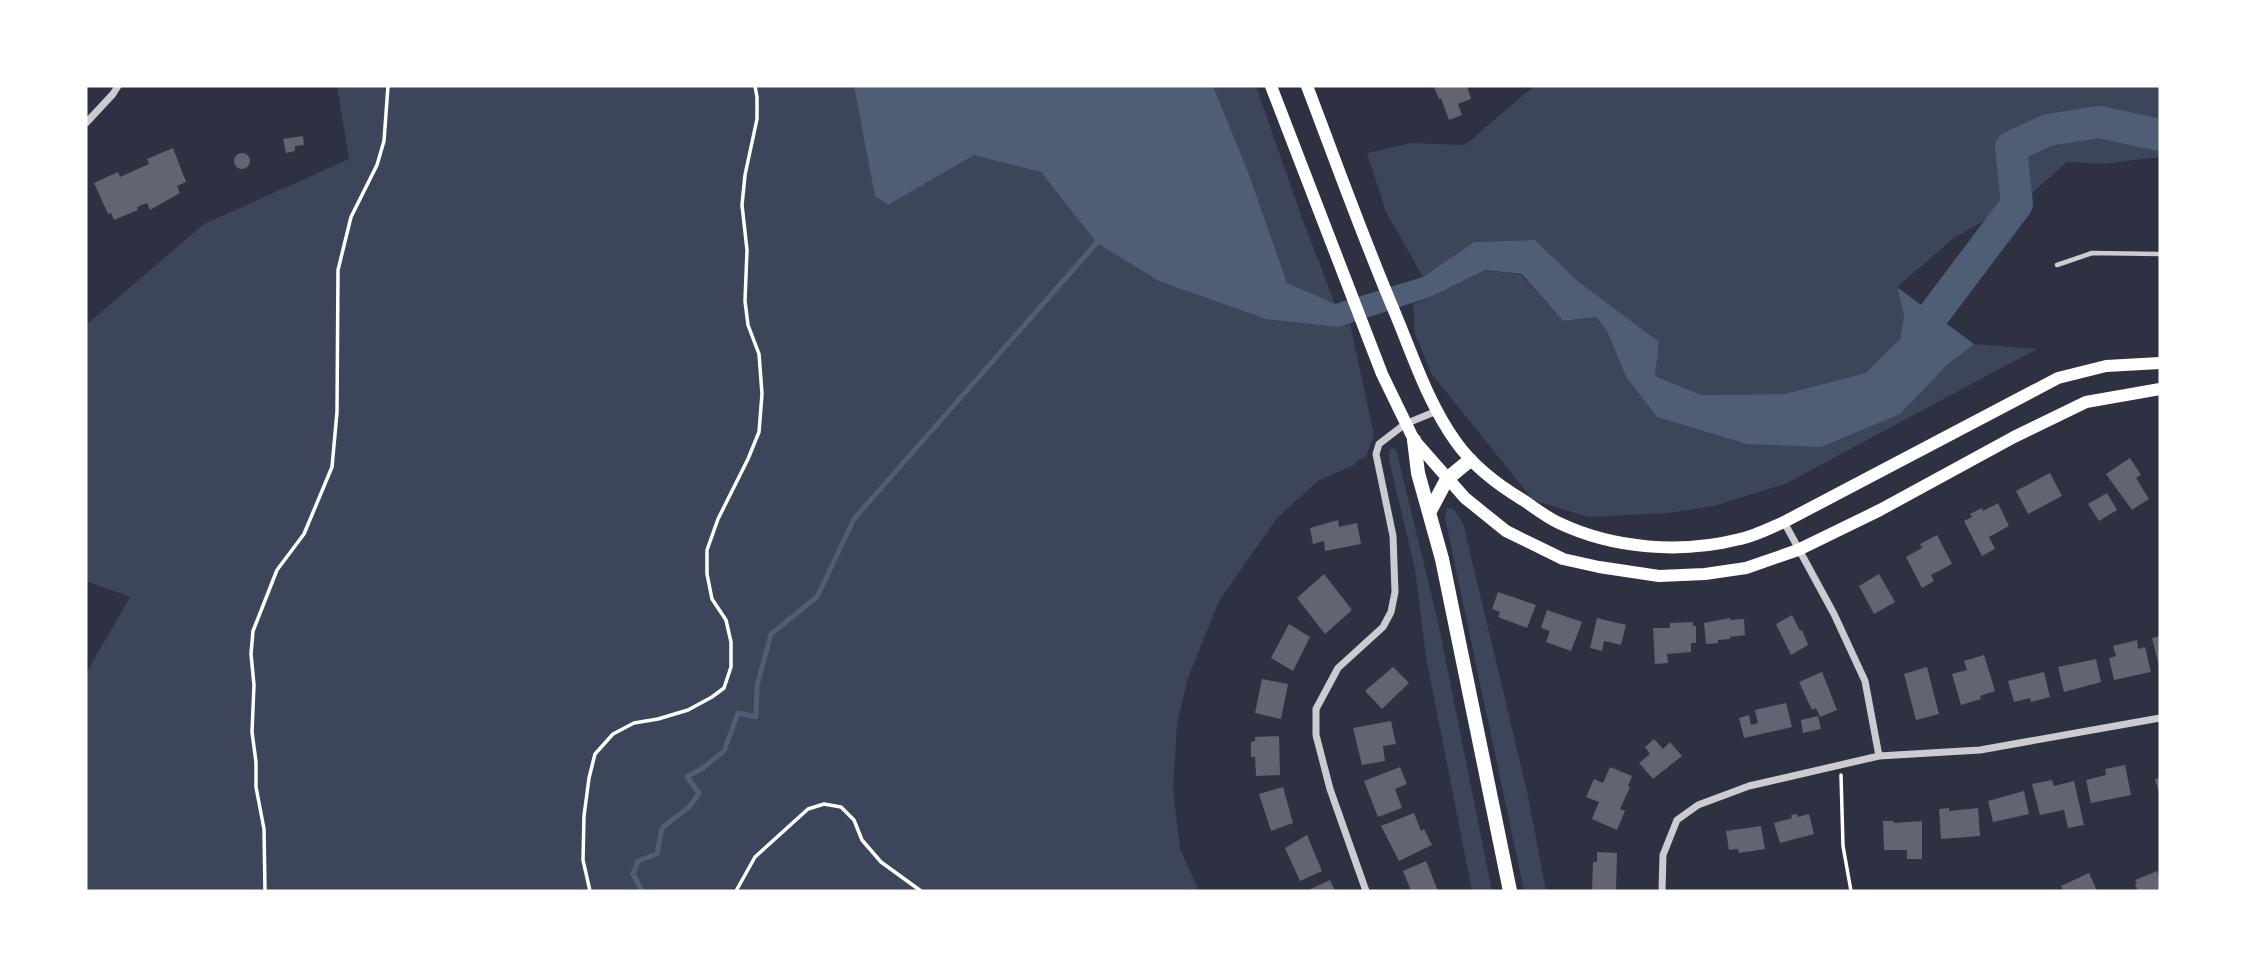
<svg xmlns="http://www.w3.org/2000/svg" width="2246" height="977" viewBox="0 0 2246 977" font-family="'Work Sans',sans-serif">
	<rect width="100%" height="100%" fill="#2d3142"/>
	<path fill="#3c4559" d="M337,86H1256L1302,218L1335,304L1330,302L1339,327L1350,324L1374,435L1366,457L1358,460L1354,465L1318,481L1277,518L1219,601L1188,678L1177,724L1173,789L1180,849L1199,891H86V673L130,597L86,581V325L204,224L349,159Z
		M1534,86H2160V157L2102,164L2067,162L2032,193L1954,238L1897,287L1904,316L1900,339L1866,373L1784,394L1701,395L1655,376L1580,283L1535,240L1474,242L1423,277L1386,212L1367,153L1411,143L1465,145Z
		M1485,270L1522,275L1563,321L1596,317L1607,331L1626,377L1657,417L1946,366L1974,344L2037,349L1785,484L1714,506L1669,513L1588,517L1533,500L1431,373L1415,334L1413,304L1433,296Z
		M1392,448L1396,449L1438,622L1492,891H1472L1426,657L1415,569L1389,460V451Z
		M1447,508L1454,509L1463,523L1527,791L1546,891H1524L1445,518Z"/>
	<path fill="#4f5d75" d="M854,86H1213L1248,172L1287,283L1335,304L1423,277L1474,242L1535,240L1580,283L1659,342L1655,376L1701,395L1784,394L1866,373L1900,339L1904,316L1897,287L1974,344L1946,366L1900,414L1821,447L1747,444L1657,417L1626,377L1607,331L1596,317L1563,321L1522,274L1485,270L1433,296L1339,327L1266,319L1159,281L1097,243L1041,172L974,155L888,205L875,196Z"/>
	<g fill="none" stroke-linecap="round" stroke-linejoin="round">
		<path stroke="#4f5d75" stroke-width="5" d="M642,891L633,874L638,861L657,854L662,828L690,806L699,793L687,777L703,768L724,751L738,713L756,717L757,686L771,634L817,597L854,519L1100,239"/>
		<path stroke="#4f5d75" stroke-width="32" d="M1913,350L1931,318L2017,204L2011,147L2048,130L2099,122L2160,135"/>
	</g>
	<path fill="#626471" d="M1438,86H1467L1471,99L1458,104L1462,115L1449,120L1441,98L1439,99L1434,87Z
		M303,136L304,145L295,146V151L286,153L283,139Z
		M173,148L186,182L177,186L180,193L150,210L147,203L137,207L138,210L114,220L111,213L108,214L94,183L118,172L120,177L149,164L147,159Z
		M234 161a8 8 0 1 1 16 0a8 8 0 1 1-16 0Z
		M2130,458L2141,475L2136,478L2149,499L2132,510L2106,474Z
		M2050,473L2062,496L2028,514L2016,491Z
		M2107,493L2117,510L2099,521L2088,504Z
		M1998,503L2009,526L1989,537L1995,549L1982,556L1964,521L1972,517L1970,514L1982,508L1983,511Z
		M1338,520L1339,527L1357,523L1361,544L1325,551L1324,541L1313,544L1310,528Z
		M1937,535L1952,564L1931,575L1934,581L1922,588L1906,557L1922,548L1920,544Z
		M1324,574L1352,610L1325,634L1297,598Z
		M1879,574L1895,602L1874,614L1859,586Z
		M1498,592L1536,605L1527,628L1498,617L1500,612L1492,609Z
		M1547,610L1582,622L1571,651L1546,642L1550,631L1541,628Z
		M1792,615L1800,631L1802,630L1808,645L1791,655L1776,624Z
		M1597,618L1626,625L1621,645L1604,641L1602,651L1590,648Z
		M1730,618V620L1744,619L1745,635L1730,637V639L1718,640V643L1706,644L1704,623Z
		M1693,622V626H1696V643H1691V652L1667,654L1668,663L1655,664L1653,628H1670V623Z
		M1289,624L1310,637L1293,671L1271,658Z
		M2160,636V666H2159L2152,638Z
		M2137,640L2138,649L2145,647L2151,672L2114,680L2109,658L2116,656L2113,646Z
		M1984,655L1995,691L1980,696L1981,699L1961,705L1952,674L1967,670L1964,661Z
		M2096,659L2101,682L2064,692L2058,667Z
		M1393,667L1409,683L1382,709L1366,692V690Z
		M1927,667L1939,714L1916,720L1904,674Z
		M1822,672L1837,710L1820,717L1816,708L1812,710L1799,682Z
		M2044,672L2050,697L2031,702L2030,698L2014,702L2008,681Z
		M1262,679L1288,684L1281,719L1255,713Z
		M1786,703L1792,727L1744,738L1739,718L1749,715L1751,725L1758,723L1755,710Z
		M1818,716L1821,729L1803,733L1801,720Z
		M1391,721L1396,744L1383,746L1385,761L1362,765L1353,728Z
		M1279,736L1280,775L1256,776L1255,757H1251V742L1255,741V737Z
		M1654,739L1663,749L1670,742L1682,756L1653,779L1639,763L1650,754L1645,747Z
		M2125,765L2131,795L2091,803L2086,780L2106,775L2105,769Z
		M1400,767L1407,784L1395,789L1402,808L1378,817L1364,781Z
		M1610,767L1632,776L1628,786L1630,787L1620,809L1625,811L1617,830L1592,819L1599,802L1586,797L1594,779L1603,783Z
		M2160,778V796L2155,779Z
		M2052,780L2054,786L2074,781L2084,825L2068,828L2064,810L2040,815L2032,784Z
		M1283,787L1293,823L1271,831L1259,794Z
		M2024,791L2029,814L1993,822L1988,801Z
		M1949,808V811L1978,808L1980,836L1941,839L1939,809Z
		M1414,813L1421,831L1424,829L1432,845L1399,861L1381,826Z
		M1797,814L1798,817L1809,814L1814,834L1780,843L1774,823L1792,818L1791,815Z
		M1883,821H1894V823L1922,821V859H1907V850H1884Z
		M1761,826L1765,849L1739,853L1738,849L1729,850L1726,831Z
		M1307,835L1322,871L1300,881L1285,848Z
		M1597,852L1617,853L1616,891H1592L1593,862H1597Z
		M1426,861L1438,891H1410V888L1403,871Z
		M2157,871L2158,874L2160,873V891H2138L2135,884L2137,883L2135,880Z
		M2089,873L2097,891H2064L2061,886Z
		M1330,880L1335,891H1306Z"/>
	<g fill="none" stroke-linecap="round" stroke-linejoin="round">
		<path stroke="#fff" stroke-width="3.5" d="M1841,775L1843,846L1851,891
			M265,891L264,829L256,787V762L252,732L254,685L251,654L253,631L277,570L304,534L332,467L337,412L338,270L351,217L377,165L384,141L388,86
			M590,891L583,860L584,816L589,778L595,754L613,734L634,723L658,719L688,710L712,697L724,688L731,667V642L726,620L712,599L707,574V550L718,519L748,459L759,432L762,394L759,354L748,325L745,301L747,250L742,205L745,175L757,119V97L755,86
			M736,891L755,857L808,809L824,804L841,807L854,820L862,840L881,862L921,891"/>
		<path stroke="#caccd0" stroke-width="4.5" d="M2057,265L2092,253L2160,254"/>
		<path stroke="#caccd0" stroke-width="7" d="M86,123L113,94L118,86
			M1784,522L1834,614L1865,681L1879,756
			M1366,891L1330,789L1316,735V709L1338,668L1383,627L1391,612L1395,592L1393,536L1376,454L1379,444L1405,424L1437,411
			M1662,891L1663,855L1677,820L1698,805L1749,786L1879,756L1980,750L2160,718"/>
		<path stroke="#fff" stroke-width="12" d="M1271,86L1382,374L1414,440L1465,498L1506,531L1563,559L1599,567L1659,576L1705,574L1746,568L1798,550L1880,510L2014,437L2086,402L2160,389
			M1307,86C1336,162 1363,238 1395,313C1413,356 1428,403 1456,442C1473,466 1498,485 1523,500C1535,508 1546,517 1559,523C1614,549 1681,554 1740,539C1755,536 1770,528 1784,522L2058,378L2106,366L2160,363"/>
		<path stroke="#fff" stroke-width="14" d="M1414,440L1418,473L1442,559L1510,891
			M1430,511L1447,479L1470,460"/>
	</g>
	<rect width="2246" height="977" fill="none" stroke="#ffffff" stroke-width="175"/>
</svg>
